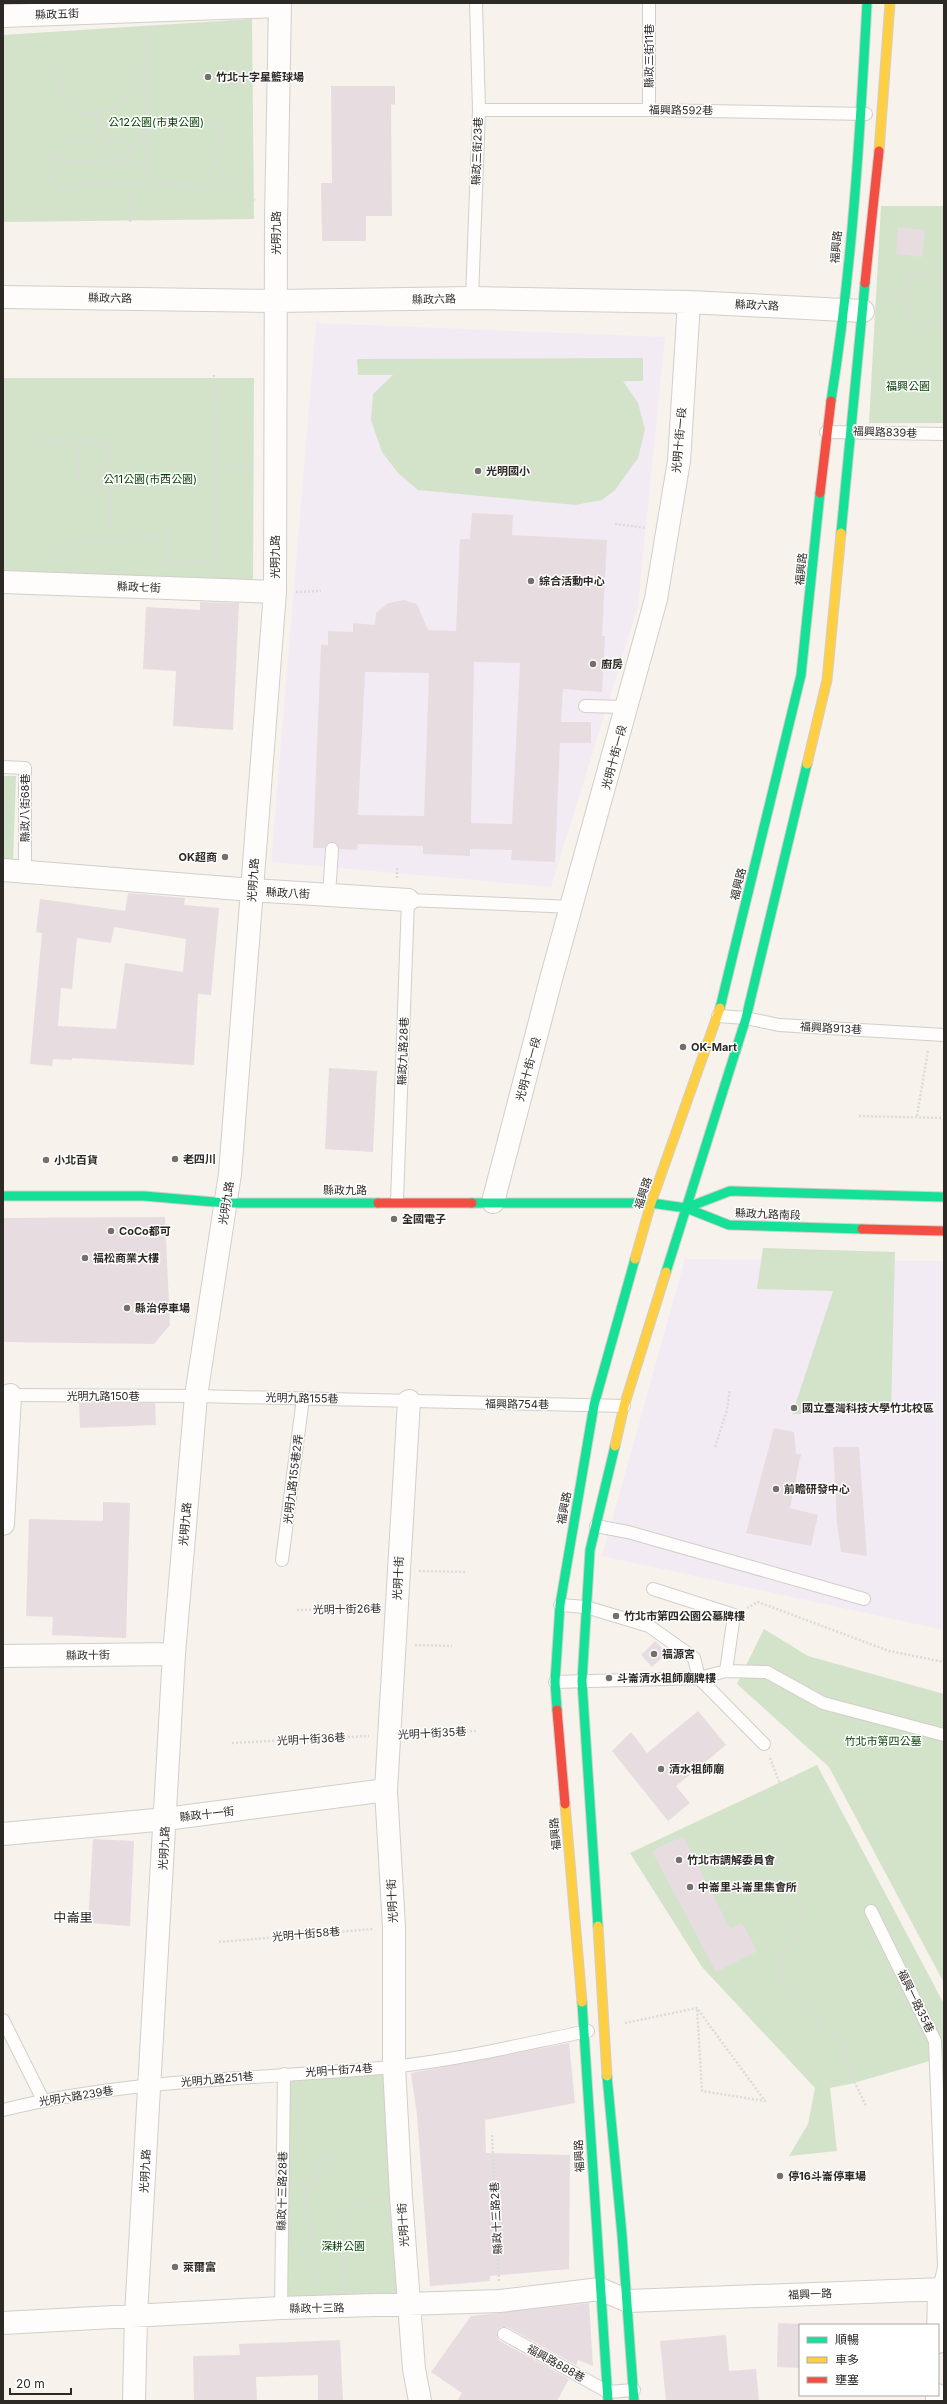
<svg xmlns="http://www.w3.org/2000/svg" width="947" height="2404" viewBox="0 0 947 2404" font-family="Inter,'Noto Sans TC',sans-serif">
	<rect width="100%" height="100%" fill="#f7f2ec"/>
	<path fill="#f3ebf4" d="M316,323L665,337L638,606L551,887L271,862Z
		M685,1259L944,1261V1630L602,1556Z"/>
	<path fill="#d2e3ca" d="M252,19L254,219L3,222V35Z
		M881,206H944V423H869Z
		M643,358V381H623L638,403L645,429L638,458L615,490L602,500L575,505L418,490L398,473L382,452L371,420L373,394L393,375H358L357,359Z
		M3,378H254L253,586L3,577Z
		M3,776H16L13,863L3,862Z
		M763,1248L895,1252L891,1413L792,1414L833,1291L757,1289Z
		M764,1629L808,1656L944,1694V1983L829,1767L737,1684Z
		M817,1765L943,2002L944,2057L850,2084L830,2088L837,2151L789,2156L808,2124L815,2088L702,1967L630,1853Z
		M394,2066L409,2303L281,2308L284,2074Z"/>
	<path fill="#e7dde0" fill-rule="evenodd" d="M331,86H395V105L391,104L392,216H366V241H322L321,183H332Z
		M898,227L925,230L922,257L896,254Z
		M472,513L513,515L512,535L607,540L602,636H605L602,692L563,689L561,722H591V743H560L555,862L511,860L512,850L470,849V856L423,854V846L358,844L357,850L339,849L336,843L332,842L326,845L325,848H313L321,645H328V631L353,632V623L375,625L376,613L388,603L404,600L417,604L428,630L456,631L460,539H470ZM474,662L520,663L512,824L471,823ZM365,672L429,673L424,816L358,815Z
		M200,602L239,603L233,730L173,726L176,671L143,669L146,607L200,610Z
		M128,893L185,898L184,905L219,908L211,995L198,994L194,1065L72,1058V1060L53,1059L52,1066L30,1064L42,933L36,932L40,899L125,911ZM114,927L186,939L183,972L125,963L116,1029L58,1026L61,988L72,989L77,938L111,943Z
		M329,1068L377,1071L373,1152L325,1149Z
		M165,1217L170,1325L154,1344L3,1342V1218Z
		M79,1403H155L156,1425L80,1428Z
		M774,1428L794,1432L796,1454H801L790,1508L818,1515L811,1546L746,1533Z
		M833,1447H859L867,1556L841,1552L837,1524Z
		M103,1502L130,1503L126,1638L52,1635L53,1617L26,1616L29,1519L103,1521Z
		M655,1641L667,1653L652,1667L641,1655Z
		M698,1711L726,1745L676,1786L690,1803L668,1821L612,1751L631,1732L647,1753Z
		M683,1836L730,1929L742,1923L757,1951L716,1972L652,1851Z
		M93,1839L134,1841L130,1926L88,1923Z
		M569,2043L575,2103L485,2120L486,2153L570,2155L569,2269L490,2276V2281L430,2286L417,2115L411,2073Z
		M589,2303L593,2366L578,2360L576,2365L507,2327H501L497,2331V2337L500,2341L569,2379L557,2401H457L462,2393L431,2372L471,2316Z
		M778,2323L800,2324V2368L777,2367Z
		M726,2335L729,2371L756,2369L759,2401H666L660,2341Z
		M340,2340L343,2401H318V2375L256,2377L257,2401H194L193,2356L240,2355L239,2344Z"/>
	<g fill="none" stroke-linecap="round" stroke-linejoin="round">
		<defs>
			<path id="lane" d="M479,110H649L866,114
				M649,110V3
				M472,298L479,110L476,3
				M826,432L944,434
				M585,706L627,707
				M3,767L25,768V870
				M329,895L332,849
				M718,1016L746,1018L779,1025L944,1035
				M397,1201L408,900L573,907
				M6,1395L196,1396L624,1406
				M596,1526L628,1532L864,1599
				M282,1560L303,1398
				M653,1589L734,1615L726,1671L699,1678L764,1744
				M726,1671L767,1672L823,1703L944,1735
				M555,1682L699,1678L694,1658L649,1626L586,1607L560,1605
				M871,1911L935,2041L944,2265
				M3,2020L43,2100
				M3,2110C130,2078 263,2079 392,2067C458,2060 524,2044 588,2031
				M939,2289L944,2267
				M281,2308L284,2074
				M504,2334L608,2392L634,2390"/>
			<path id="street" d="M3,16L280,6
				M3,297L277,301L472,298L689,302L863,311
				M3,582L275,592
				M3,870L252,890L408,900
				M493,1202L551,979L656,599L679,461L689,302
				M409,1401L386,1790L394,1927V2066L401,2197L414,2369L420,2401
				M3,1524L10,1395
				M3,1656L174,1654
				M3,1834L166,1819L386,1790
				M3,2323L281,2308L500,2301L600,2289L628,2301L944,2289
				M938,2342L939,2289
				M134,2401L136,2315L174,1654L196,1396L230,1174L275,592L276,221L280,3
				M937,2401V2395"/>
			<path id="fast" d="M831,401C852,269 860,136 867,3
				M841,533L865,283
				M720,1008L801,675L820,493
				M3,1196H144L226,1203H378
				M472,1203H651L686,1208L729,1225L862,1229
				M686,1208L730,1191L944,1197
				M666,1272L746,1018L807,764
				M557,1710L555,1682L560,1605L594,1405L635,1259
				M598,1926L582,1681L590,1550L615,1446
				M582,2002L608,2401
				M607,2076L622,2235L634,2401"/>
			<path id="slow" d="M879,151L890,3
				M807,764L827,680L841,533
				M635,1259L651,1203L720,1008
				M615,1446L624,1406L666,1272
				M565,1804L582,2002
				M598,1926L607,2076"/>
			<path id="jam" d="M865,283L879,151
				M820,493L831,401
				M378,1203H472
				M862,1229L944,1231
				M557,1710L565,1804"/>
		</defs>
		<use href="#lane" stroke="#d2cec9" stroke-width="14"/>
		<use href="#street" stroke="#d2cec9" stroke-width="24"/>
		<use href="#fast" stroke="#d2cec9" stroke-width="11"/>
		<use href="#slow" stroke="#d2cec9" stroke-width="11"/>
		<use href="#jam" stroke="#d2cec9" stroke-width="11"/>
		<path stroke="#dcdbd9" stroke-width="2.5" stroke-dasharray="2 2" stroke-linecap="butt" d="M41,71L60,69L62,98L75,113C101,113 116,112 134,92L135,69L149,67
			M96,113L101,136L122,165L147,162
			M211,120L223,139L214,161L228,179
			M134,147L101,136L70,142L54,158L51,174L56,188L83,184L115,186L139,181L199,188L228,179L255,200
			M41,158L122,165L148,127L149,31
			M146,182L148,128
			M130,222L131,195L136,182
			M923,276L944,255
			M884,300L907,299
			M944,316L942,275L910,276L907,299L911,325L944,324
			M214,375L216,568
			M37,442H109L110,539
			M78,442L79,486L131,485
			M215,467L254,466
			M167,524L171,568
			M615,524L646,528
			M48,562L67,551L73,541L167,537
			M159,565L216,559
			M296,592L321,591
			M397,878V868
			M859,1116L944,1118
			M917,1116L928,1050
			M715,1447L727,1410L730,1389
			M419,1571L467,1572
			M747,1608L758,1602L889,1651L944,1662
			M297,1610L376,1608
			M415,1645L452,1646
			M410,1734L476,1731
			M232,1743L369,1736
			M770,1758L784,1794
			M800,1904L801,1922L797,1940L783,1952L778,1967L788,1993L808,2006L818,2025L839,2036L852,2077L866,2106
			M219,1942L373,1929
			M625,2023L697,2008L765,2101L702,2091L697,2008
			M492,2135L499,2281
			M317,2172L331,2174L341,2182
			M298,2182L308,2189
			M303,2253L315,2269L321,2285
			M298,2255L308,2251L314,2235L306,2210L305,2192L315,2181L323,2156L345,2150
			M345,2285C343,2276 342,2263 344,2254C345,2250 348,2246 349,2242C350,2236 345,2232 345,2227C342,2208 367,2200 381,2199"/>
		<use href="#lane" stroke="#fefdfc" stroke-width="12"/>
		<use href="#street" stroke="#fefdfc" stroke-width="22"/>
		<use href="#fast" stroke="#16e098" stroke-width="9"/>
		<use href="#slow" stroke="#ffcf43" stroke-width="9"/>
		<use href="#jam" stroke="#f24e42" stroke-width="9"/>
	</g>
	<g fill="#746f6b" stroke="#fff" stroke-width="1.5">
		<circle cx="208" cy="77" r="4"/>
		<circle cx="478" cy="471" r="4"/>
		<circle cx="531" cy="581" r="4"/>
		<circle cx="593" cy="664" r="4"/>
		<circle cx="225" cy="857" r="4"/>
		<circle cx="683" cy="1047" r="4"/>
		<circle cx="175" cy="1159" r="4"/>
		<circle cx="46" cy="1160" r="4"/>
		<circle cx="394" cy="1219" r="4"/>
		<circle cx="111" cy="1231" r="4"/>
		<circle cx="85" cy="1258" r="4"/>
		<circle cx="127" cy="1308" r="4"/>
		<circle cx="794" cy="1408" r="4"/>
		<circle cx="776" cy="1489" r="4"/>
		<circle cx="616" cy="1616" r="4"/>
		<circle cx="654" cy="1654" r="4"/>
		<circle cx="609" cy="1678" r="4"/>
		<circle cx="661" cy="1769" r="4"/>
		<circle cx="679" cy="1860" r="4"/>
		<circle cx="690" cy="1887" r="4"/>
		<circle cx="780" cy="2176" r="4"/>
		<circle cx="175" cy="2267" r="4"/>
	</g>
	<g text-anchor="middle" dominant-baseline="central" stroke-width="3" stroke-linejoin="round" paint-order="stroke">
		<g font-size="11" fill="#2d2925" stroke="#fff">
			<text transform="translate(57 14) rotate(-2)">縣政五街</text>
			<text transform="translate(649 56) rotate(-90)">縣政三街11巷</text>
			<text transform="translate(681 110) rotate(1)">福興路592巷</text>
			<text transform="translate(477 151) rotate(-88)">縣政三街23巷</text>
			<text transform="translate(276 233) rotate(-90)">光明九路</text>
			<text transform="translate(836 247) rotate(-85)">福興路</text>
			<text transform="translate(110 298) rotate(1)">縣政六路</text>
			<text transform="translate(434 299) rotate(-1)">縣政六路</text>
			<text transform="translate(757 305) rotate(2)">縣政六路</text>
			<text transform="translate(885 432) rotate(2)">福興路839巷</text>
			<text transform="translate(679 440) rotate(-85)">光明十街一段</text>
			<text transform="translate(275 557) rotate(-90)">光明九路</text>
			<text transform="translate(801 569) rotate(-84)">福興路</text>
			<text transform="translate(139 587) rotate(2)">縣政七街</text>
			<text transform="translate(614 757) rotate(-75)">光明十街一段</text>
			<text transform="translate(25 808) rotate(-90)">縣政八街68巷</text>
			<text transform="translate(253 880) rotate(-86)">光明九路</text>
			<text transform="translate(738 884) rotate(-76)">福興路</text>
			<text transform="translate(288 893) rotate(3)">縣政八街</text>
			<text transform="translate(831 1028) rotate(3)">福興路913巷</text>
			<text transform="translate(403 1051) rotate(-88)">縣政九路28巷</text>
			<text transform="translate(528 1069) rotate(-75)">光明十街一段</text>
			<text x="345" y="1190">縣政九路</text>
			<text transform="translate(643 1193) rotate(-72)">福興路</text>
			<text transform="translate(226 1203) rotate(-81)">光明九路</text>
			<text transform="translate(768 1214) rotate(2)">縣政九路南段</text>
			<text x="103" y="1396">光明九路150巷</text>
			<text transform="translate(302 1398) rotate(1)">光明九路155巷</text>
			<text transform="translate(517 1404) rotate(1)">福興路754巷</text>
			<text transform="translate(293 1479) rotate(-83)">光明九路155巷2弄</text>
			<text transform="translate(564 1508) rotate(-80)">福興路</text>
			<text transform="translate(185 1524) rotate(-85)">光明九路</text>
			<text transform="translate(398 1578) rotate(-87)">光明十街</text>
			<text transform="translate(347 1609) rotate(-1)">光明十街26巷</text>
			<text transform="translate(88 1655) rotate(-1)">縣政十街</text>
			<text transform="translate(432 1733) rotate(-3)">光明十街35巷</text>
			<text transform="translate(311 1739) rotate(-3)">光明十街36巷</text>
			<text transform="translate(207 1814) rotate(-7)">縣政十一街</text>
			<text transform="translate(555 1834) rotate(-95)">福興路</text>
			<text transform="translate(164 1848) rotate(-87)">光明九路</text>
			<text transform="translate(392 1901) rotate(-93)">光明十街</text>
			<text transform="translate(306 1934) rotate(-5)">光明十街58巷</text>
			<text transform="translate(916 2001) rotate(64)">福興一路35巷</text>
			<text transform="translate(339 2070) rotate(-4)">光明十街74巷</text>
			<text transform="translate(217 2079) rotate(-5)">光明九路251巷</text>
			<text transform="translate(76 2096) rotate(-9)">光明六路239巷</text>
			<text transform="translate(579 2156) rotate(-93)">福興路</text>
			<text transform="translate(145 2171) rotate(-87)">光明九路</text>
			<text transform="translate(282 2191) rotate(-89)">縣政十三路28巷</text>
			<text transform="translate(496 2218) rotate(-93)">縣政十三路2巷</text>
			<text transform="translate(403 2225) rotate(-94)">光明十街</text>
			<text transform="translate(810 2294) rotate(-2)">福興一路</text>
			<text transform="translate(317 2308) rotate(-1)">縣政十三路</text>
			<text transform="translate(556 2363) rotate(29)">福興路888巷</text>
		</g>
		<g font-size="11" font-weight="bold" fill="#2d2925" stroke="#fff" text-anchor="start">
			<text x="216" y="77">竹北十字星籃球場</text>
			<text x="486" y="471">光明國小</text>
			<text x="539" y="581">綜合活動中心</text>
			<text x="601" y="664">廚房</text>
			<text x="217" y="857" text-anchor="end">OK超商</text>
			<text x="691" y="1047">OK-Mart</text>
			<text x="183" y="1159">老四川</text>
			<text x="54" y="1160">小北百貨</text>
			<text x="402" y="1219">全國電子</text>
			<text x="119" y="1231">CoCo都可</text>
			<text x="93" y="1258">福松商業大樓</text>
			<text x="135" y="1308">縣治停車場</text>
			<text x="802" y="1408">國立臺灣科技大學竹北校區</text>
			<text x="784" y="1489">前瞻研發中心</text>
			<text x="624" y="1616">竹北市第四公園公墓牌樓</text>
			<text x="662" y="1654">福源宮</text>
			<text x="617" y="1678">斗崙清水祖師廟牌樓</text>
			<text x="669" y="1769">清水祖師廟</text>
			<text x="687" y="1860">竹北市調解委員會</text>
			<text x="698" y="1887">中崙里斗崙里集會所</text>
			<text x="788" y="2176">停16斗崙停車場</text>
			<text x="183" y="2267">萊爾富</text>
		</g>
		<g font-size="11" fill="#033c00" stroke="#fff">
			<text x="156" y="122">公12公園(市東公園)</text>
			<text x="908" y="386">福興公園</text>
			<text x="150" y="479">公11公園(市西公園)</text>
			<text x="883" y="1741">竹北市第四公墓</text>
			<text x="343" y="2246">深耕公園</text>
		</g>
		<g font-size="13" fill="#2d2925" stroke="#fff">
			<text x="73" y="1917">中崙里</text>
		</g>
	</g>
	<rect width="947" height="2404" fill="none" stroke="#2d2925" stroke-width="8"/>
	<rect x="799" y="2324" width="140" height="72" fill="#ffffff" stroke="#aba9a8"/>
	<rect x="807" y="2337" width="20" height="6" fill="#16e098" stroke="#aba9a8"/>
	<text x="835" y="2344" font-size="12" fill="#2d2925">順暢</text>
	<rect x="807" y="2357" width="20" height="6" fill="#ffcf43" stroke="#aba9a8"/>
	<text x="835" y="2364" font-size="12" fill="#2d2925">車多</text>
	<rect x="807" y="2377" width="20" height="6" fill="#f24e42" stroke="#aba9a8"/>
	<text x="835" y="2384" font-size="12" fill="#2d2925">壅塞</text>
	<path d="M10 2388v6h61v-6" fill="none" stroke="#2d2925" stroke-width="2"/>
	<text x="16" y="2388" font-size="12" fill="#2d2925" stroke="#ffffff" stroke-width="3" paint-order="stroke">20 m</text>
</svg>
